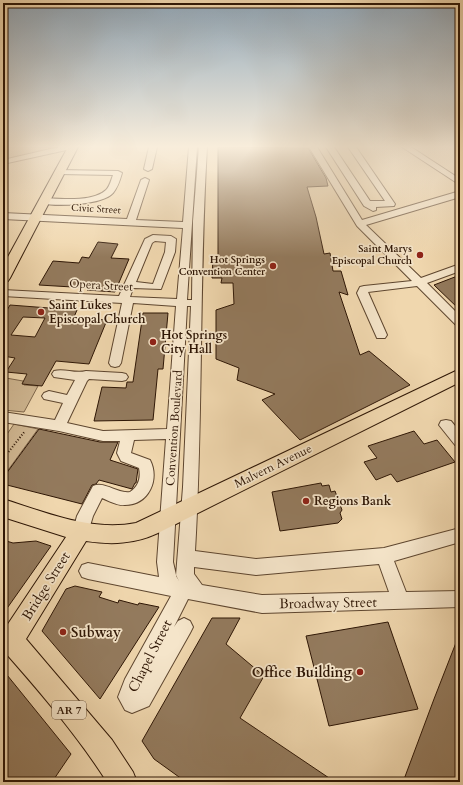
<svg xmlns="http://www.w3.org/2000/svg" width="463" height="785" viewBox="0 0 463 785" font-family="Cardo,serif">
	<rect width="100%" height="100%" fill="#f0d7ae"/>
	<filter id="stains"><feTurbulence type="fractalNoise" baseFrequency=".005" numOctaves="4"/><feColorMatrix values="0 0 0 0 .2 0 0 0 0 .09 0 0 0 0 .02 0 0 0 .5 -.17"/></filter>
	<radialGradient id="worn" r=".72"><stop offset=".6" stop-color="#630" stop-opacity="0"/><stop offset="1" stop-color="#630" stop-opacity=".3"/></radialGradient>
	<path fill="#cfb691" stroke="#7e664b" d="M6,147H61L3,160V150Z
		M6,378L23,381L24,385L38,386L24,412L3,410V384Z
		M14,424L38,429L3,477V440Z"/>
	<path fill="#937a5d" stroke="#2e1605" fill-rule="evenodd" d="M218,147L308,148L326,178L328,186L307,187L316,217L324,254L330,253L333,271H341L348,295L339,292L360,355L369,351L410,385L300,440L262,400L275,394L237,380L239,368L216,359V310L234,304L233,283H221L222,278H212L213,257H218Z
		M98,242L118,244L111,258L129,259L115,292L87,290L89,288L39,285L53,261L79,263L82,257L89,258Z
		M460,275V310L434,285Z
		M52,304L76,305L74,310H77L74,317L107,320L89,364L56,361L42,386L22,384L27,374L6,372L15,358L3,356V317L10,305L49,308ZM23,317L45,318L35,337L11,335Z
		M143,313H168L163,369H158L153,420L94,421L102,387L126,388L127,382H133Z
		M39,429L100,442H118L110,460L138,469L136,483H135L132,489L99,480L96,484L92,485L82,504L3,484V478Z
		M414,431L424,444L437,440L455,462L397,482L391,474L376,480L364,462L377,458L368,446Z
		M321,483L322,486L329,485L331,492L335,491L342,510L340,513L342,519L338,523L280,531L272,492Z
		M3,540L13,543L36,541L51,546L3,614Z
		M75,586L102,592L99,597L118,603L119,600L138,605L139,603L159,607L100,699L42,631L66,589Z
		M212,618H240L226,644L264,676L240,718L335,782H186L154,759L142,741Z
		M388,622L418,709L329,726L306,636Z
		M459,635L460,782H403L434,699Z
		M3,670L71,754L52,782H3Z"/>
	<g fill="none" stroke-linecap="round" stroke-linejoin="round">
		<defs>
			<path id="minor" d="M59,147H72L71,149L3,164V160Z
				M149,147H157L152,169L148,171L144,169Z
				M189,147H197L187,300H192L193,221L199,147H207C199,282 203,417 195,551L256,559L384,548L460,528V542L394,561L406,592L460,591V607L262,613L188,599L174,627L178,621L184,618L190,621L193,627L190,633L149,706L132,713L125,710L118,697L125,679L171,596L88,579L82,577L79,571L82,565L88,563L159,577L157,562L166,439L134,440L131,453L150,460C160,479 149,505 125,505C118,506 109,501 102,498L93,516L87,536L81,538L75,536L73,531L77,516L93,486C105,481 117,494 130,492C139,486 141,478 139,468L121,461L117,453L120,441H103L59,431L3,422V412L55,420L63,403L44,399L42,396L44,393L49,391L67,395L75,380L54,377L52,374L54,371C64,368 75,374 86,371L122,373L126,374L128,377L126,380L122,381L89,379L87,381L67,423L103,431L167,429L176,306L133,303L121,363L119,366L115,367L111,366L109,363L122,303L3,296V290L119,296L145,239L153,235L171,236L176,239L175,252L161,289L133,288L130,297L177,299L183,228L3,219V213L127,219L141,180L145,178L149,180L136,220L183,222ZM155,241L166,242L165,252L153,284L136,282L152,243ZM187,306H191L183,487L176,576L179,581L176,575L173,562ZM379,564L389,592L262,595L202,585L194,574V567L256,575Z
				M309,147H317L362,220L460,191V197L366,225L421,278L460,264V271L427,283L460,316V326L456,325L417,286L368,292L387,335L385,338H377L357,293L360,287L364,286L412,281L357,226Z
				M326,147H334L370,201H385L348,147H356L395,204L394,206L376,207V210L373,211L364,206Z
				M402,147H411L460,179V185Z
				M57,170L118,171L122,173C120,180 118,187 113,193C102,205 57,207 41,203L40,201L41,199L44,198C61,199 94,202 106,190C110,186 111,180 113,175L60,174L56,172Z
				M446,420L451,421L460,432V446L455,445L439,425L441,421Z"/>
			<path id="major" d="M68,147H78L10,278L8,281L3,282V266Z
				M460,369V382L158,533C134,544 112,545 86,541L26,639L112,740L133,772L137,782H107C77,735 40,692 3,650V626L6,627L66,537L3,517V499C45,512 91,532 136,523Z"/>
		</defs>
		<use href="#minor" stroke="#5e462f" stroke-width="2"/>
		<use href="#major" stroke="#2e1605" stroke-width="2"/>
		<path stroke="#2e1605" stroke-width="2" stroke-dasharray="1 2" stroke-linecap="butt" d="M3,459L25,431"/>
		<use href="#minor" fill="#f5e5ca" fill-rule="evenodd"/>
		<use href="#major" fill="#f0d7ae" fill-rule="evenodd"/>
	</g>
	<linearGradient id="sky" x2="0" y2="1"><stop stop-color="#91a8ba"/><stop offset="0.57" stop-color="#f8eddb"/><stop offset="1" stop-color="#f8eddb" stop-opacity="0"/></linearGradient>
	<rect width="463" height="257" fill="url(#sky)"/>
	<g fill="#8f2418" stroke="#f5e5ca" stroke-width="1.5">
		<circle cx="420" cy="255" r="4"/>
		<circle cx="273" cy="266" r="4"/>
		<circle cx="41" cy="312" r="4"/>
		<circle cx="153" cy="342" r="4"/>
		<circle cx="306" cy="501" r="4"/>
		<circle cx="63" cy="632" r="4"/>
		<circle cx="360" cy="672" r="4"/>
	</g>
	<g text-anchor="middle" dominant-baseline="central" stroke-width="3.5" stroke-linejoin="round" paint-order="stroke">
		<g font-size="10" fill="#2e1605" stroke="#f5e5ca">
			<text transform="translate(96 209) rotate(3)">Civic Street</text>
		</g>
		<g font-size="10" font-weight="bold" fill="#2e1605" stroke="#f5e5ca" text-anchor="end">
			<text x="412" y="249">Saint Marys<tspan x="412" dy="12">Episcopal Church</tspan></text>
			<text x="265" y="260">Hot Springs<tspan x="265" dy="12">Convention Center</tspan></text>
		</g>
		<rect fill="#f5e5ca" stroke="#6a5440" stroke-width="1" x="52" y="701" width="34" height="18" rx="3"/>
		<g font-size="11" font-weight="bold" fill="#2e1605">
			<text x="69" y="710">AR 7</text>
		</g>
		<g font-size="12" fill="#2e1605" stroke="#f5e5ca">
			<text transform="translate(101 285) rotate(3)">Opera Street</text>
			<text transform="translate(174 428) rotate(-86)">Convention Boulevard</text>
			<text transform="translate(273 466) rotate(-26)">Malvern Avenue</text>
		</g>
		<g font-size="12" font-weight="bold" fill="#2e1605" stroke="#f5e5ca" text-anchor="start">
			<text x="49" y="305">Saint Lukes<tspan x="49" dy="14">Episcopal Church</tspan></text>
			<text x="161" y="335">Hot Springs<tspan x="161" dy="14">City Hall</tspan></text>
			<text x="314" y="501">Regions Bank</text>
		</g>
		<g font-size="14" fill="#2e1605" stroke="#f5e5ca">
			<text transform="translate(46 586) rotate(-58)">Bridge Street</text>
			<text transform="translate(328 603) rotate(-1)">Broadway Street</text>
			<text transform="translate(150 656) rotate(-63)">Chapel Street</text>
		</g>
		<g font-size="14" font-weight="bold" fill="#2e1605" stroke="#f5e5ca" text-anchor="start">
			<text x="71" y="632">Subway</text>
			<text x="352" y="672" text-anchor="end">Office Building</text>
		</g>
	</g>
	<rect width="463" height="785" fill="none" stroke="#f0d7ae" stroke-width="16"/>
	<rect x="4" y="4" width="455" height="777" fill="none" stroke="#2e1605" stroke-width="2"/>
	<rect x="8" y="8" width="447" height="769" fill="none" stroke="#2e1605"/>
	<rect width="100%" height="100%" filter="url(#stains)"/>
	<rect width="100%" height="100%" fill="url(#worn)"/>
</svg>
